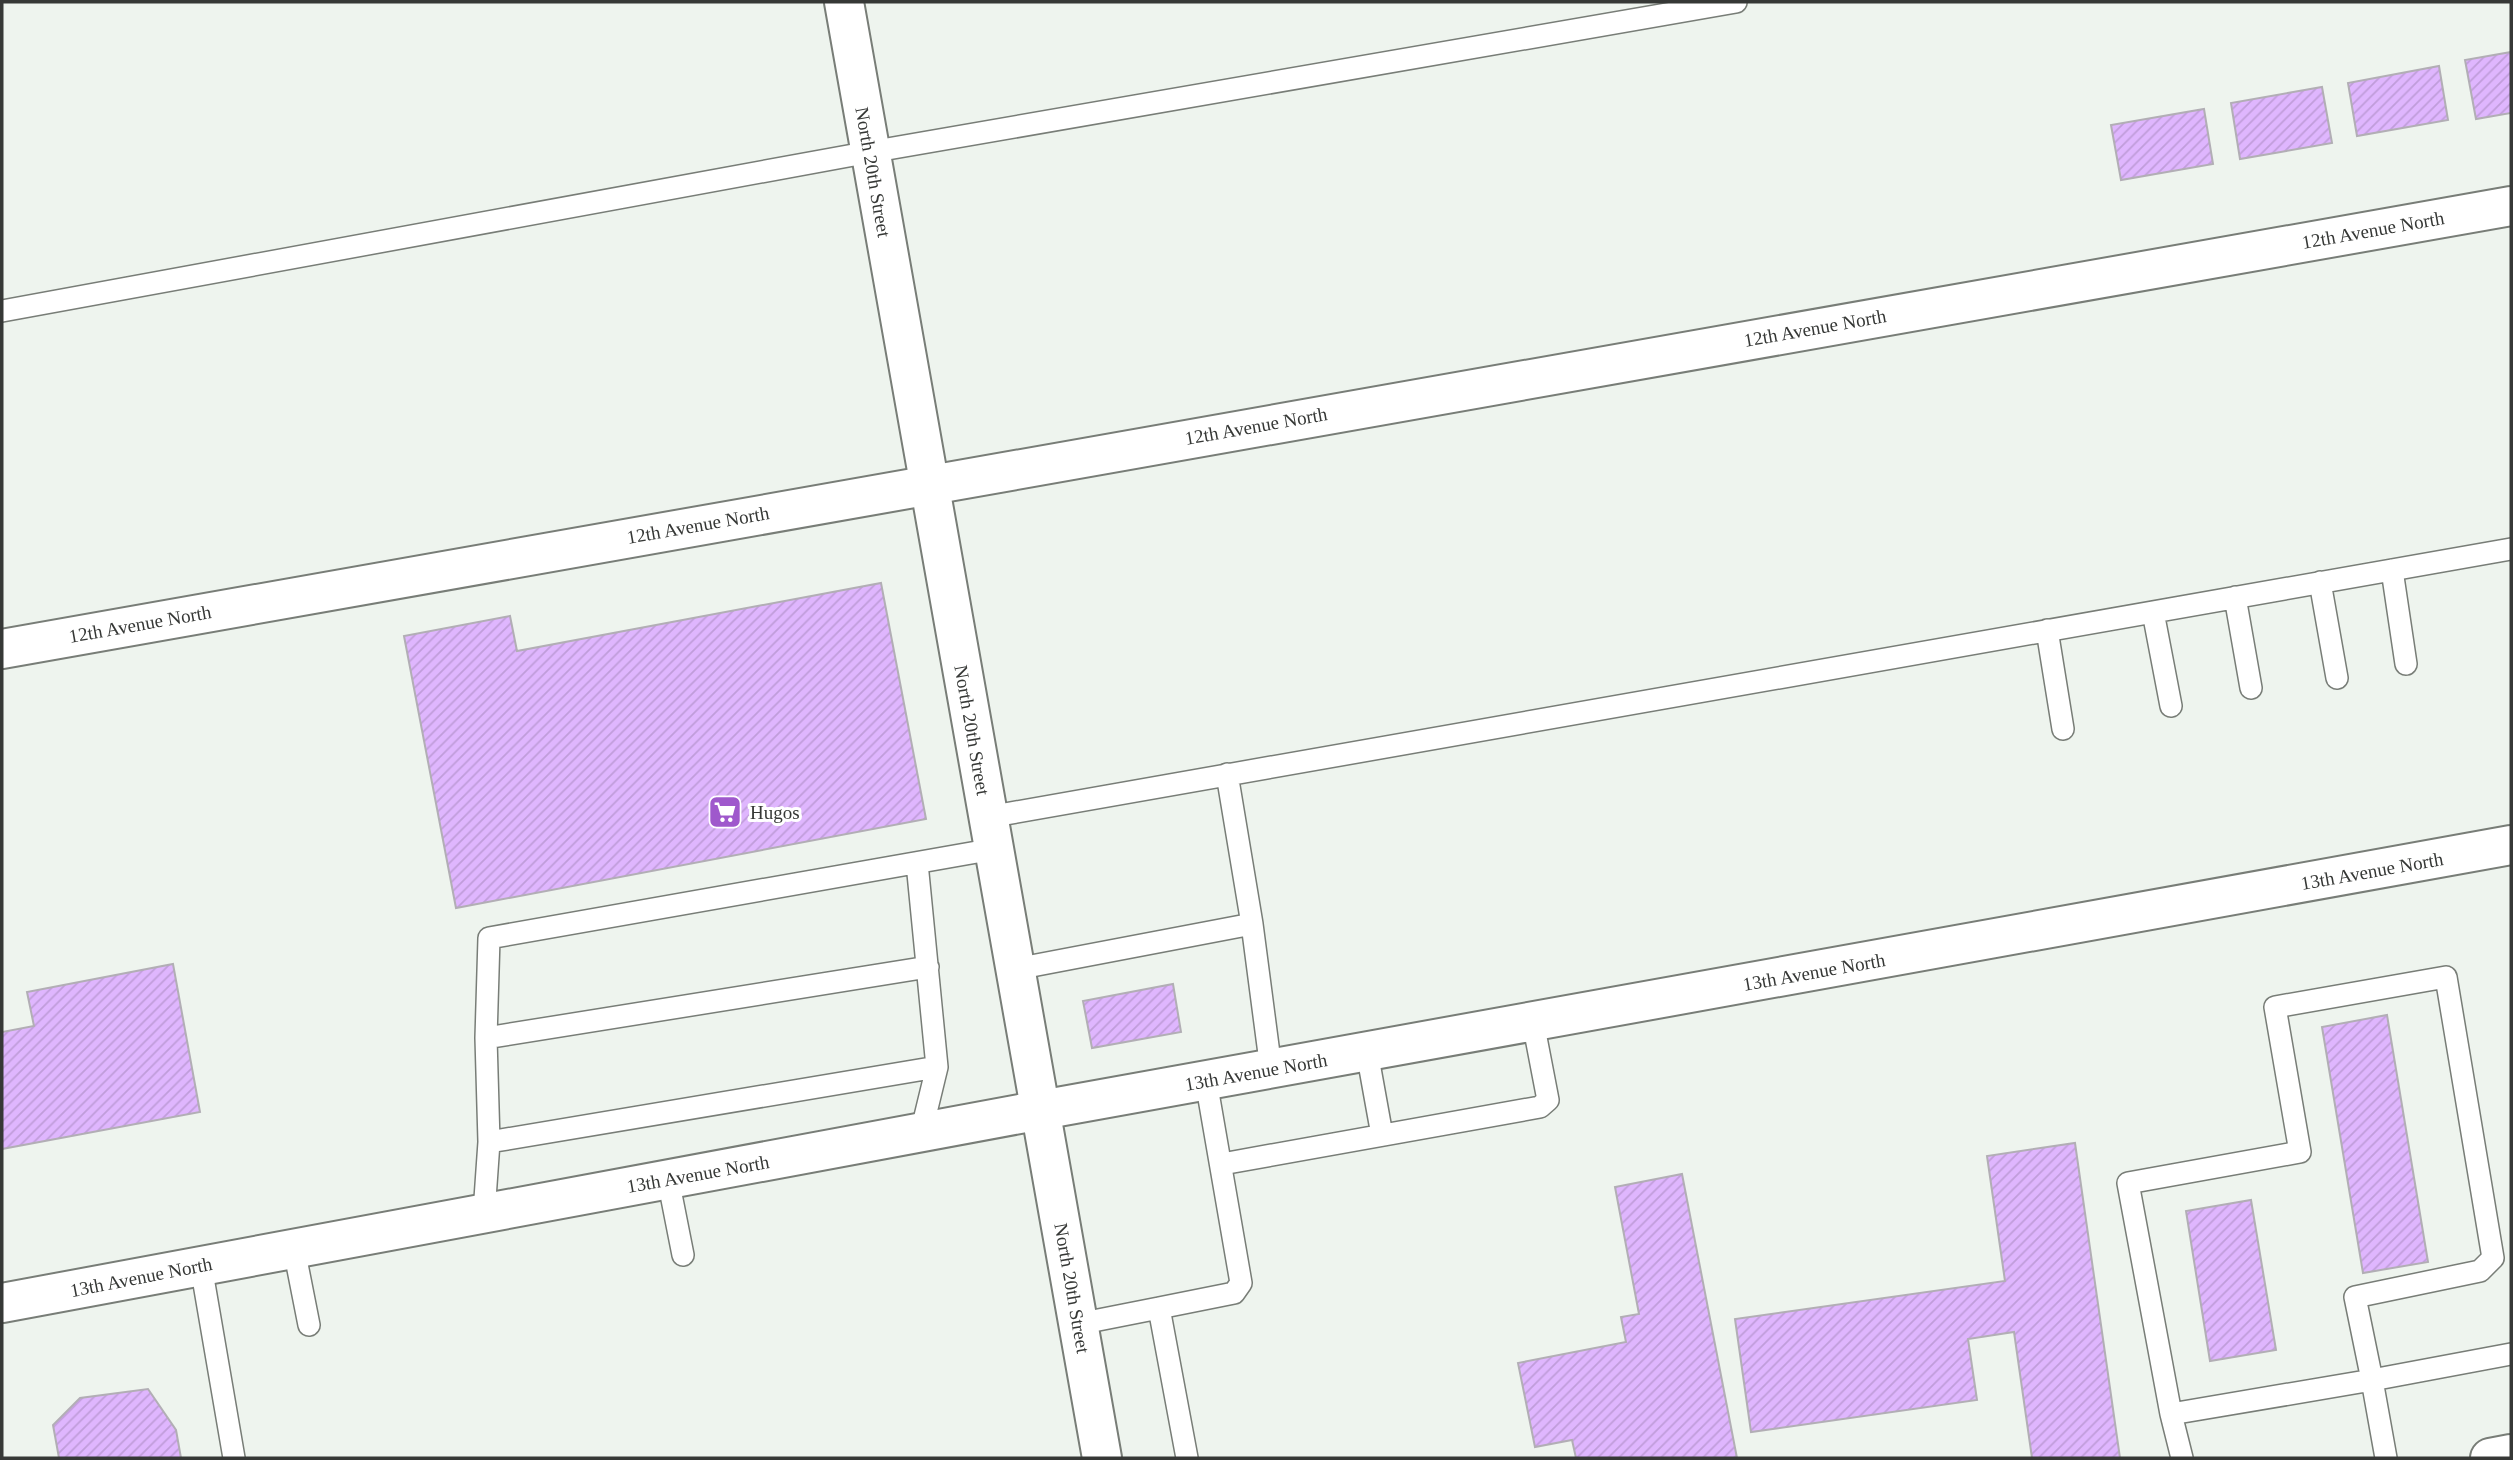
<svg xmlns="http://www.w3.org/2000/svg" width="2513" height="1460" viewBox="0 0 2513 1460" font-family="Georgia,serif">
	<defs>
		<pattern id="building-hatch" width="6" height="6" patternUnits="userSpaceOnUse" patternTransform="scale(1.75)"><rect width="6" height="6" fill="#dfb6fe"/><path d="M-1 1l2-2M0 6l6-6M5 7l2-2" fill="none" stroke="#c09dda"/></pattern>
	</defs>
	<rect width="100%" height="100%" fill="#eef4ee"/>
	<path fill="url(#building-hatch)" stroke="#b2aeb5" stroke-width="2" d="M2511,52V113L2476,119L2465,60Z
		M2439,66L2448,120L2357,136L2348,83Z
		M2322,87L2332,143L2240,159L2231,103Z
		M2204,109L2213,164L2121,180L2111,125Z
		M881,583L926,819L456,908L404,636L510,616L517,651Z
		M173,964L200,1112L2,1149V1032L34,1026L27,992Z
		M1173,984L1181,1032L1092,1048L1083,1001Z
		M2387,1015L2428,1262L2363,1273L2322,1027Z
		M2075,1143L2120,1458H2032L2014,1332L1968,1339L1977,1400L1751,1432L1735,1319L2005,1281L1987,1156Z
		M1682,1174L1737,1458H1576L1572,1440L1535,1447L1518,1363L1626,1342L1621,1317L1639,1314L1615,1187Z
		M2251,1200L2276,1350L2210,1361L2186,1211Z
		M148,1389L176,1430L181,1458H59L53,1425L80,1398Z"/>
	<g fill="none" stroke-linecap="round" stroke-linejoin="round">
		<defs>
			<path id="service" d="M2,311L870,152L1736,2
				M2392,570L2406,664
				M2320,582L2337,678
				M2235,597L2251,688
				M2153,612L2171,706
				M2047,630L2063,729
				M988,817L2511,549
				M917,863L937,1067L921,1133
				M1252,924L1271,1069
				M1016,969L1252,924L1227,774
				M486,1038L928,967
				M1367,1052L1382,1135
				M489,1142L937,1067
				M1222,1164L1540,1107L1548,1100L1533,1022
				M668,1179L683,1255
				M484,1213L489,1142L486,1038L489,938L994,849
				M294,1249L309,1325
				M201,1266L234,1458
				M1159,1308L1234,1293L1241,1283L1206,1081
				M1078,1324L1159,1308L1187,1458
				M2171,1414L2128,1183L2300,1152L2275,1007L2446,977L2493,1258L2480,1271L2355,1297L2372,1380L2171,1414L2182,1458
				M2386,1458L2372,1380L2511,1354"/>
			<path id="minor" d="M2,649L2511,206
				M2,1303L1041,1110L2511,845"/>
			<path id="tertiary" d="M844,2L1102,1458"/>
			<path id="trunk" d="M2490,1458L2511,1454"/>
		</defs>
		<use href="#service" stroke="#787d77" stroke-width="24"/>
		<use href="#minor" stroke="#787d77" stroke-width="42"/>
		<use href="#tertiary" stroke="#787d77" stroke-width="42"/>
		<use href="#trunk" stroke="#787d77" stroke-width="42"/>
		<use href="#service" stroke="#fff" stroke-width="21"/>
		<use href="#minor" stroke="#fff" stroke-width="38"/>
		<use href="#tertiary" stroke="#fff" stroke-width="38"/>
		<use href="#trunk" stroke="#fff" stroke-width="38"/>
	</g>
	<defs>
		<symbol id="supermarket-square" viewBox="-11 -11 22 22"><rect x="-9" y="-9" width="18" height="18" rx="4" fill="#9f58cc" stroke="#fff"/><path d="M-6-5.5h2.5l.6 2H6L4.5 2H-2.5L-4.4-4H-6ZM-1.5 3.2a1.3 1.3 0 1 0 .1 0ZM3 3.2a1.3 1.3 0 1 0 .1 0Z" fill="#fff"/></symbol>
	</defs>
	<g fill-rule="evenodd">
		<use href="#supermarket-square" x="706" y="793" width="38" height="38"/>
	</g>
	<g text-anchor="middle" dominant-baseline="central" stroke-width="6" stroke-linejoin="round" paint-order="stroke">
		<g font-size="19" fill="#363836" stroke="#fff">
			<text transform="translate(873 172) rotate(80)">North 20th Street</text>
			<text transform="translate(2373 230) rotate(-10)">12th Avenue North</text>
			<text transform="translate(1815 328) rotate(-10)">12th Avenue North</text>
			<text transform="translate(1256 426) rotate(-10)">12th Avenue North</text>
			<text transform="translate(698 525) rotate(-10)">12th Avenue North</text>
			<text transform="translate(140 624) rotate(-10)">12th Avenue North</text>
			<text transform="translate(972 730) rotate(80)">North 20th Street</text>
			<text transform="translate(2372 871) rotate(-10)">13th Avenue North</text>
			<text transform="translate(1814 972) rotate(-10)">13th Avenue North</text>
			<text transform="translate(1256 1072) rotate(-10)">13th Avenue North</text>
			<text transform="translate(698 1174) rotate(-10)">13th Avenue North</text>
			<text transform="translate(141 1277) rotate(-11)">13th Avenue North</text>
			<text transform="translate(1072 1288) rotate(80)">North 20th Street</text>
		</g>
		<g font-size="19" fill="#363836" stroke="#fff" text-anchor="start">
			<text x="750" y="812">Hugos</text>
		</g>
	</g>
	<rect width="2513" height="1460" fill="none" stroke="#363836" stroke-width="7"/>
</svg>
